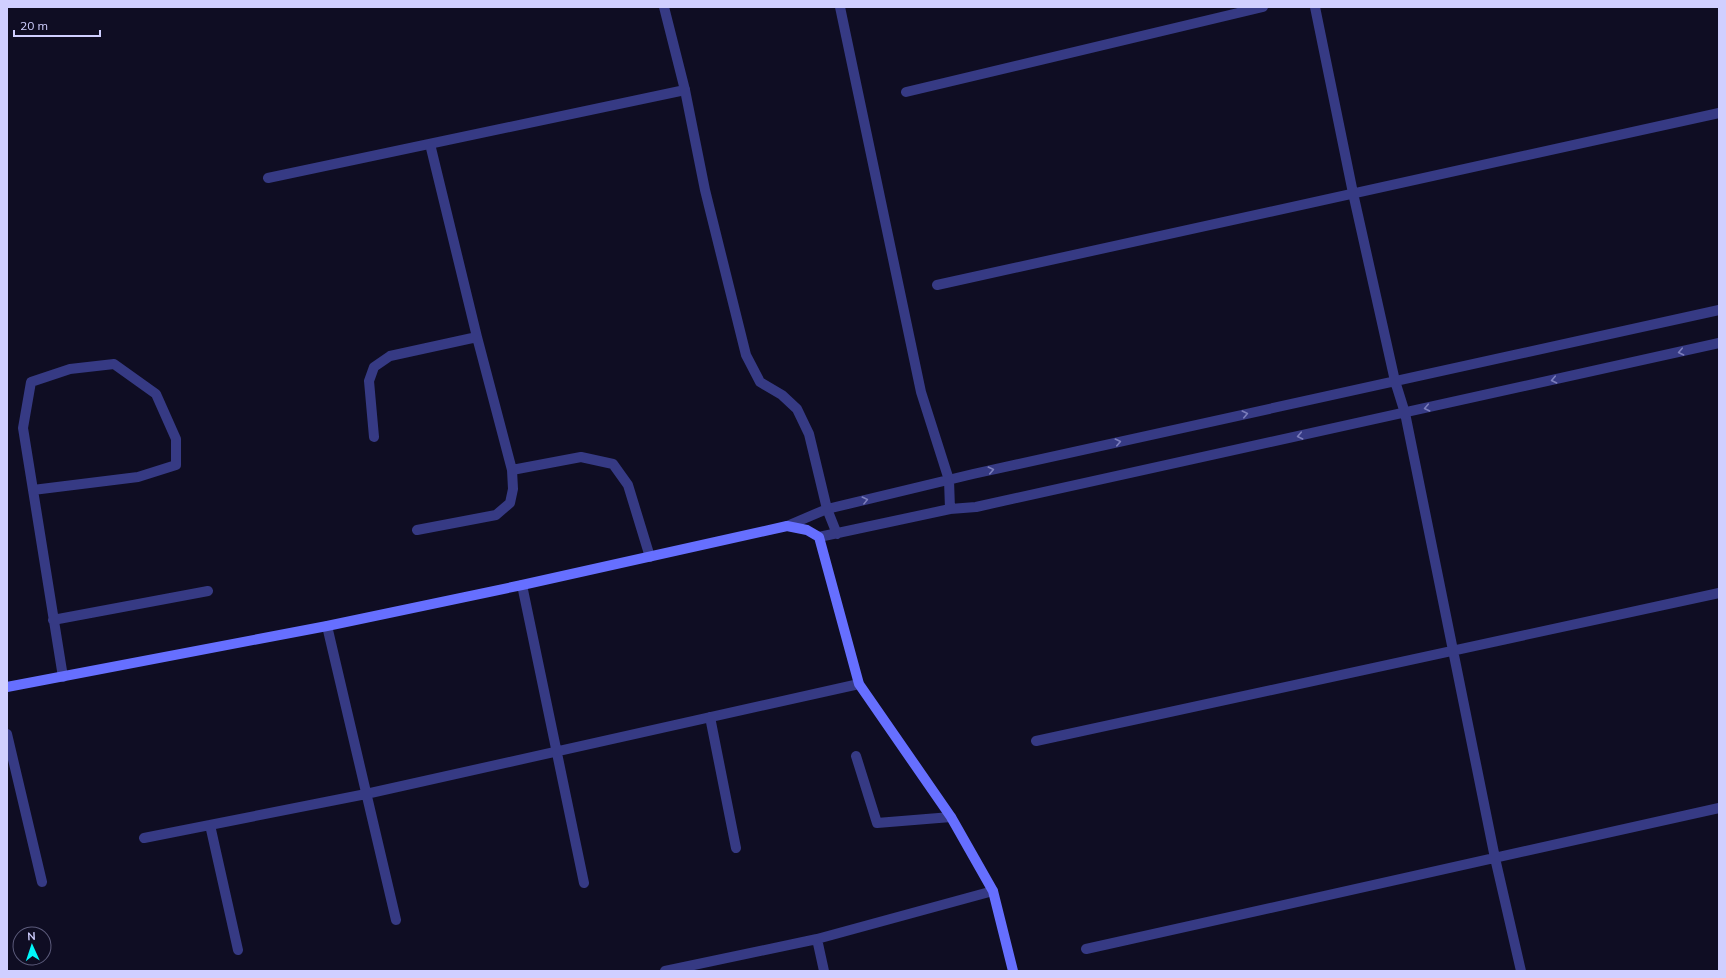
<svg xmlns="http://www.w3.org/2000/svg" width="1726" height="978" viewBox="0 0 1726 978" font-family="Mulish,sans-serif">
	<rect width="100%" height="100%" fill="#0f0d23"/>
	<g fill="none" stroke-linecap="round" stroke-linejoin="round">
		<path stroke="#363a84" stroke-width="10" d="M268,178L685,90
			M114,364L156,394L176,439V465L138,477L33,490L23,428L31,382L70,369Z
			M374,437L369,381L374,367L390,356L477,337
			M512,470L581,457L613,464L628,485L650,557
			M33,490L63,677
			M417,530L496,515L510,503L513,489L512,470L477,337L430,144
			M53,620L208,591
			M7,734L42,882"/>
		<path stroke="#363a84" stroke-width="10" d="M664,7L685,90L705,190L746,355L760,382L782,395L797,409L809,434L827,509L787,526
			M840,7L921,392L949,480L950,509
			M1315,7L1353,193L1395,381L1405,413L1495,858L1521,971
			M906,92L1263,7
			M937,285L1719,113
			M837,534L827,509L973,474L1719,310
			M819,537L950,509L976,507L1719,343
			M522,585L584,883
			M327,626L396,920
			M710,717L736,848
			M1036,741L1719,593
			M856,756L877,823L951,817
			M210,825L238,950
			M144,838L366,794L859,684
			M817,939L824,971
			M1086,949L1719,808
			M665,971L817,939L993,891"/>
		<path stroke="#666fff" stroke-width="10" d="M7,687L327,626L522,585L787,526L807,530L819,537L859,684L951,817L993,891L1013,971"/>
	</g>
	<defs><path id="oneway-chevron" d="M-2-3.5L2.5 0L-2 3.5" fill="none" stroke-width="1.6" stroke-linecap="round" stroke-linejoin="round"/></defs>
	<g stroke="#7b7dbb">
		<use href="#oneway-chevron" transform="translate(1681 352) rotate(168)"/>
		<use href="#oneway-chevron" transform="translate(1554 380) rotate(168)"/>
		<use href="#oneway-chevron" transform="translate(1427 408) rotate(168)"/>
		<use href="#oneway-chevron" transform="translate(1245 414) rotate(-13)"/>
		<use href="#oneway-chevron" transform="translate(1300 436) rotate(168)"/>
		<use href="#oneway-chevron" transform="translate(1118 442) rotate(-13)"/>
		<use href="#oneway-chevron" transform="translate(991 470) rotate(-13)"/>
		<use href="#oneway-chevron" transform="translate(865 500) rotate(-14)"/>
	</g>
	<rect width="1726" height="978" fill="none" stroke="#d0cfff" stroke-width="16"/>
	<g transform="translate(32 946) rotate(357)"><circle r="19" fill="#0f0d23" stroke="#5c5b7b"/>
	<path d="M0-3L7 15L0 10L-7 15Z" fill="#00f7fa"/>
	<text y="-6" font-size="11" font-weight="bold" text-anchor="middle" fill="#d0cfff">N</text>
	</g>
	<path d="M14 30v6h86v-6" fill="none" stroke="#d0cfff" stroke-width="2"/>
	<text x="20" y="30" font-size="12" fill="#d0cfff" stroke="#0f0d23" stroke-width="3" paint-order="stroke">20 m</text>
</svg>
